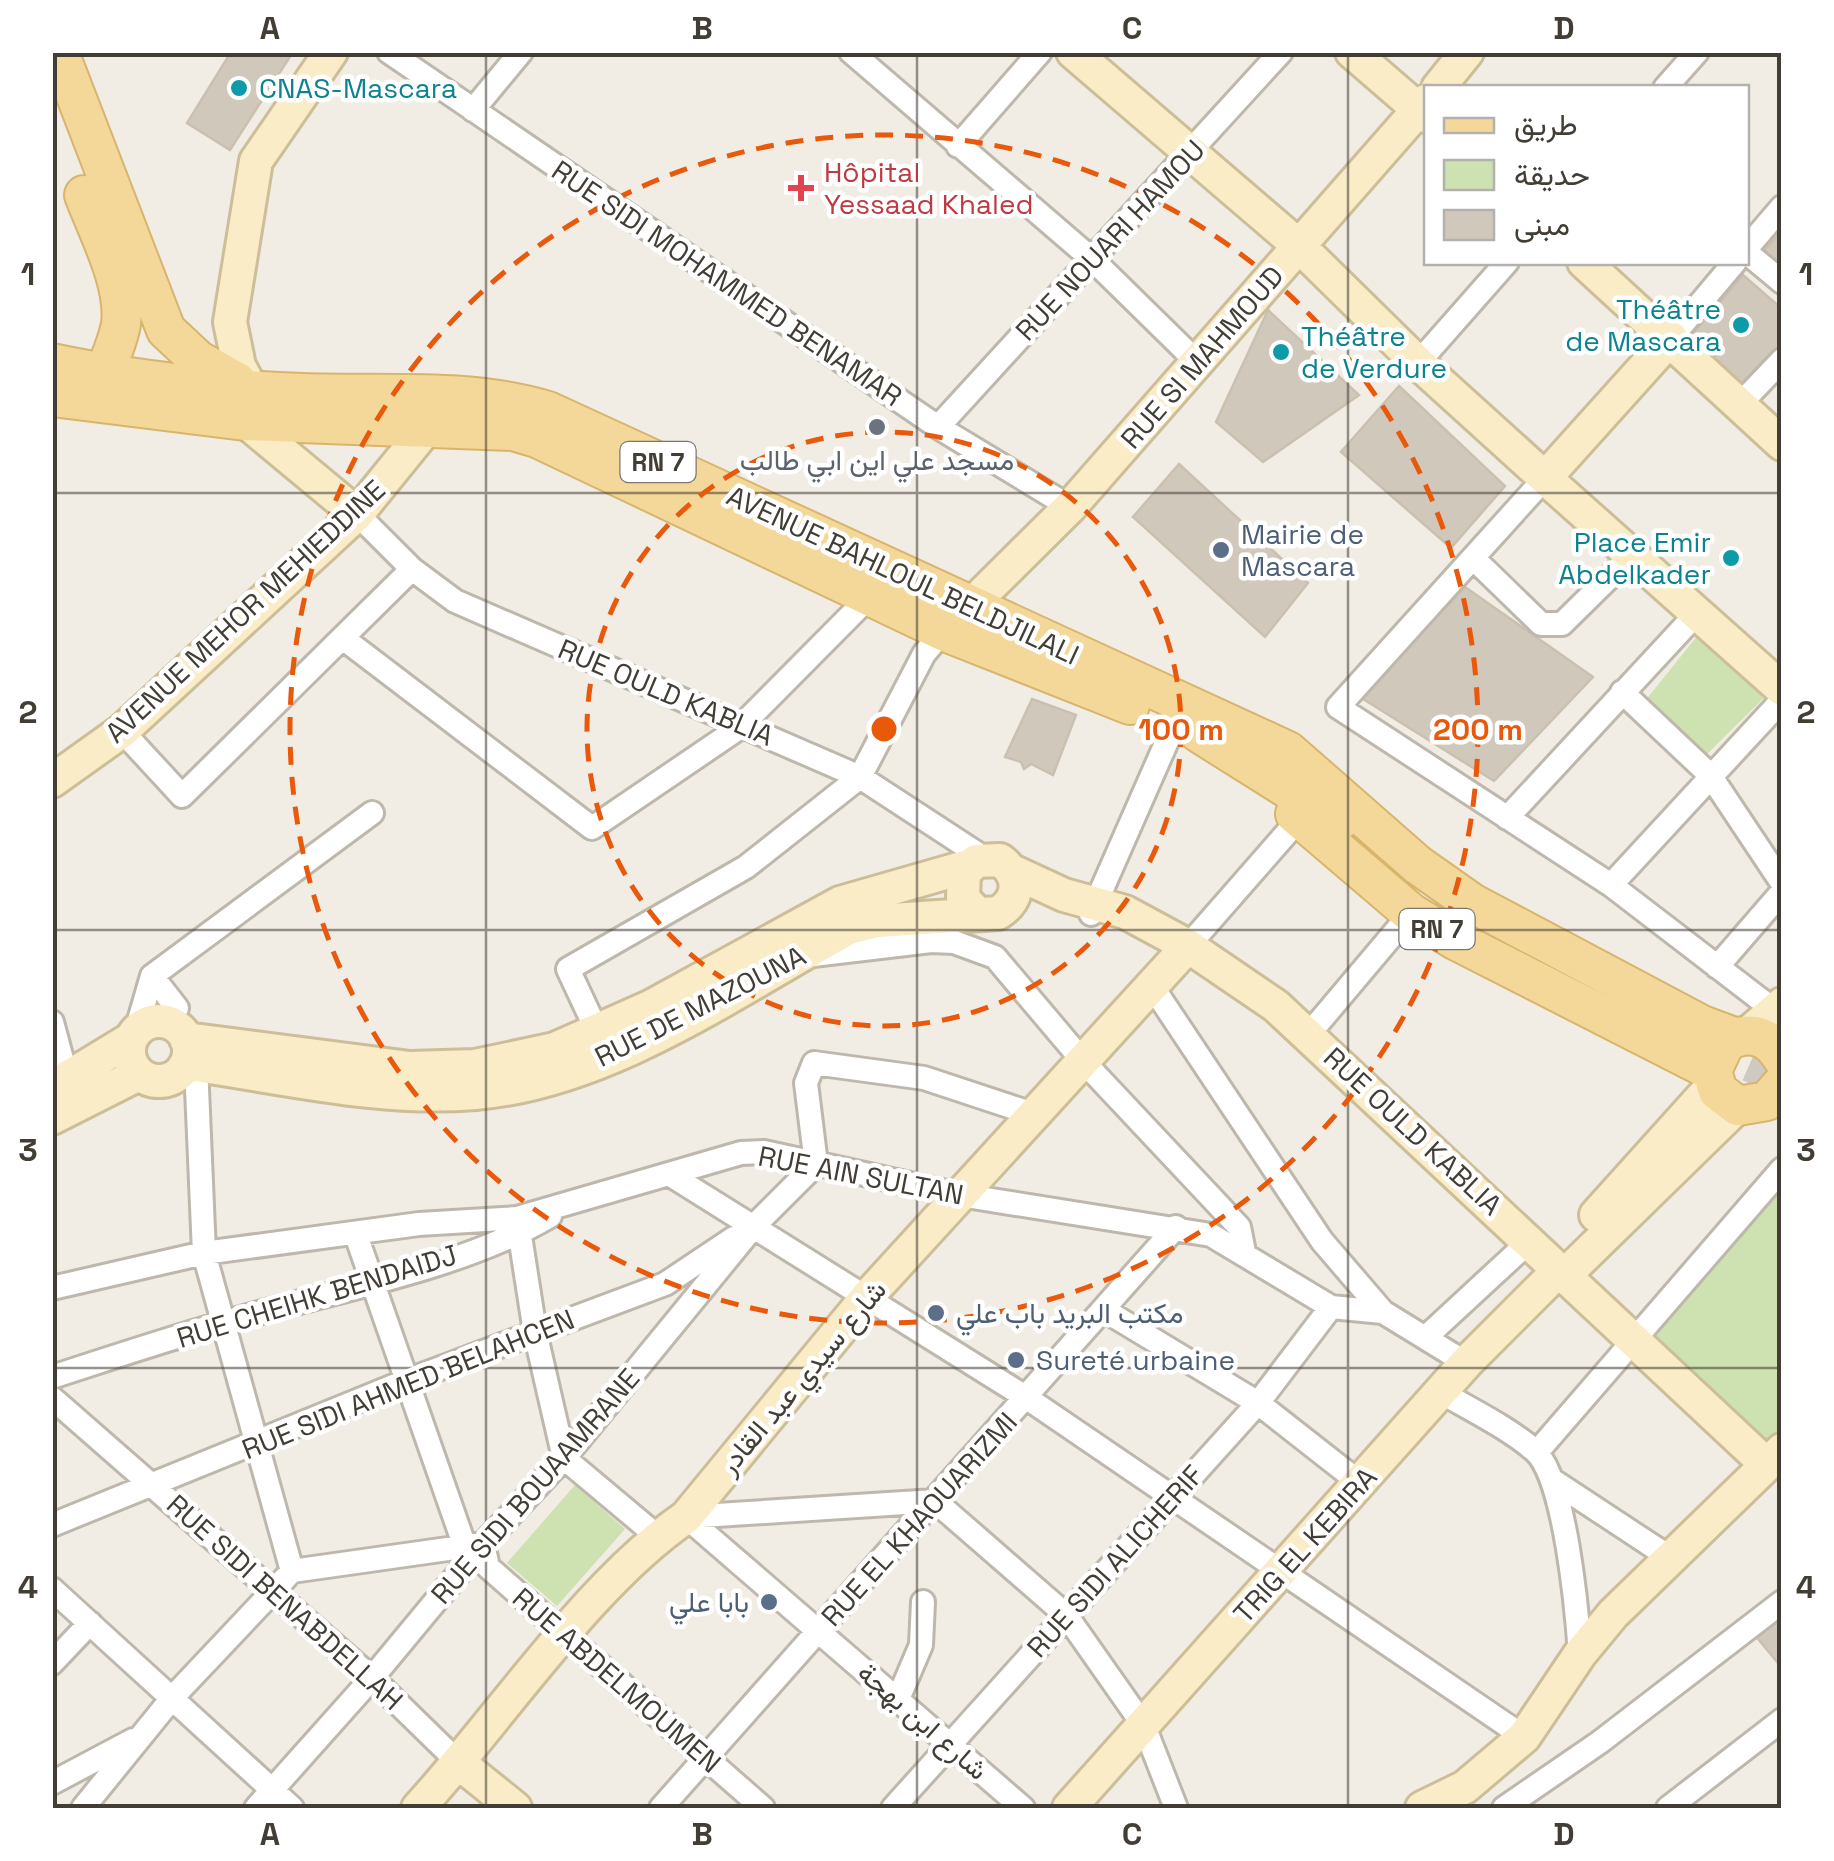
<svg xmlns="http://www.w3.org/2000/svg" width="1834" height="1861" viewBox="0 0 1834 1861" font-family="'Space Grotesk',Vazirmatn,sans-serif">
	<rect width="100%" height="100%" fill="#f1ede5"/>
	<path fill="#cde1b1" d="M1698,635L1769,693L1707,754L1645,701Z
		M1781,1187V1434L1767,1448L1651,1337Z
		M575,1485L625,1529L557,1606L507,1563Z"/>
	<path fill="#d1c8bc" stroke="#cbc0af" stroke-width="2.5" d="M231,52H293L230,150L187,123Z
		M1782,230V267L1763,252Z
		M1743,275L1782,309V344L1742,389L1687,341Z
		M1268,310L1359,395L1263,462L1216,422Z
		M1399,386L1505,486L1451,548L1341,452Z
		M1179,464L1308,583L1265,637L1133,517Z
		M1465,587L1593,677L1494,781L1360,697Z
		M1032,699L1076,715L1053,775L1031,764L1024,769L1021,762L1005,757Z
		M1782,1612V1668L1754,1634Z"/>
	<g fill="none" stroke-linecap="round" stroke-linejoin="round">
		<path stroke="#cecac2" stroke-width="38" stroke-dasharray="38 19" stroke-linecap="butt" d="M1698,1040L1782,1077"/>
		<defs>
			<path id="street" d="M389,52L938,427L1070,507
				M851,52L1093,260L1198,363
				M1665,88L1697,52
				M473,110L521,52
				M958,146L1040,52
				M1746,249L1782,207
				M1746,252L1782,282
				M1671,338L1735,262
				M1418,363L1507,262
				M1741,403L1782,360
				M938,427L1281,52
				M1545,478L1338,707L1611,885L1774,1010
				M357,514L412,569L455,601L860,777L984,858
				M1473,558L1541,624H1562L1633,554
				M344,639L592,828L739,728L871,595
				M1622,692L1710,775L1782,883
				M122,731L182,796L412,569
				M1507,818L1699,611
				M1611,885L1782,700
				M1091,914L1175,723
				M1188,946L1300,818
				M813,955L931,941L954,942L995,957L1082,1060L1239,1227L1244,1252
				M1717,967L1782,892
				M152,976L177,1008
				M1152,986L1322,1241L1383,1312
				M52,1022L67,1078
				M136,1031L152,976L372,813
				M597,1031L568,969L746,867L860,777L924,654L943,631
				M1309,1034L1411,913
				M196,1065L204,1253L292,1571
				M672,1176L1027,1398L1524,1737
				M518,1223L535,1332L564,1458L657,1536
				M356,1235L465,1547
				M52,1288L204,1253L419,1224L517,1218L741,1153L764,1152L960,1195L1211,1235L1331,1307L1383,1312L1466,1363
				M1104,1310L1258,1403L1360,1483
				M1426,1337L1520,1250
				M52,1377C123,1354 194,1330 266,1311C357,1286 469,1264 550,1216
				M1441,1392C1471,1410 1507,1427 1534,1450C1565,1476 1577,1611 1580,1654
				M52,1398L372,1678L459,1763
				M1537,1452L1782,1169
				M1552,1480L1669,1557
				M686,1517L935,1501L1066,1615L1144,1726L1176,1808
				M686,1517L1023,1808
				M52,1525L406,1381L665,1284L734,1238
				M52,1589L292,1808
				M52,1663L90,1623
				M898,1699L921,1645L923,1602
				M52,1783L133,1740
				M83,1808L173,1697L292,1571L483,1544L488,1567L763,1808
				M256,1808L372,1678L483,1544L564,1458L754,1226L816,1164L806,1083L814,1063L924,1078L1033,1114
				M661,1808L1176,1227
				M893,1808L1258,1403L1331,1307
				M1504,1808L1600,1742L1782,1602
				M1668,1808L1782,1720"/>
			<path id="secondary" d="M1073,52L1299,246L1418,363L1545,478
				M1352,52L1426,116
				M1438,88L1467,52
				M1584,262L1782,444
				M1671,338L1545,478L1782,689
				M252,390L239,366L230,322L256,161L331,52
				M245,421L357,514
				M956,620L1070,507L1426,101
				M52,781L122,731L357,514L439,413
				M1012,871L1064,895L1125,912L1188,946L1276,1006L1766,1464
				M129 1051a30 30 0 1 1 60 0a30 30 0 1 1-60 0Z
				M1746,1035L1782,1004
				M186,1039L410,1068L475,1066L555,1049L650,1007L840,903L969,866
				M184,1067L196,1065C287,1078 383,1101 475,1093C609,1082 734,991 849,928L877,921L998,913C1021,899 1021,875 1000,860L976,861L964,873L963,898L975,911
				M52,1087L131,1039
				M52,1118L139,1074
				M1596,1215L1714,1084
				M459,1763L515,1808
				M418,1808C500,1719 588,1584 686,1517L868,1296L1188,946
				M1069,1808L1466,1363L1550,1279L1566,1274L1738,1106
				M1422,1808L1465,1787L1524,1737L1580,1654L1613,1614L1782,1450"/>
			<path id="primary" d="M59,52L166,330L198,360L237,382
				M84,195C98,232 126,284 121,324C117,348 103,367 103,392
				M52,363C133,380 221,390 304,393C384,396 470,387 548,411L1288,751L1418,865L1472,903L1702,1025L1734,1037
				M52,397L245,421L513,431L537,438L943,631L1130,705
				M1199,733L1339,821
				M1295,814L1411,913L1455,940L1712,1071
				M1782,1058C1769,1035 1748,1029 1725,1043L1712,1071L1718,1091L1738,1106L1767,1101L1782,1084"/>
		</defs>
		<use href="#street" stroke="#beb7ac" stroke-width="28"/>
		<use href="#secondary" stroke="#ccbe98" stroke-width="38"/>
		<use href="#primary" stroke="#d7b56c" stroke-width="42"/>
		<use href="#street" stroke="#fff" stroke-width="22"/>
		<use href="#secondary" stroke="#f9ecc7" stroke-width="32"/>
		<use href="#primary" stroke="#f4d89a" stroke-width="38"/>
	</g>
	<path fill="none" stroke="#423d35" stroke-width="2.5" stroke-opacity="0.55" d="M486,52V1808M917,52V1808M1348,52V1808M52,493H1782M52,930H1782M52,1368H1782"/>
	<g fill="none" stroke="#e8590c" stroke-width="5" stroke-dasharray="18 12">
		<circle cx="884" cy="729" r="297"/>
		<circle cx="884" cy="729" r="594"/>
	</g>
	<g fill="#0f9aa8" stroke="#fff" stroke-width="4">
		<circle cx="239" cy="88" r="10"/>
		<circle cx="1741" cy="325" r="10"/>
		<circle cx="1281" cy="352" r="10"/>
		<circle cx="1731" cy="558" r="10"/>
	</g>
	<path fill="#e0444e" stroke="#fff" stroke-width="4" d="M796 173h10v10h10v10h-10v10h-10v-10h-10v-10h10z"/>
	<circle fill="#6b7280" stroke="#fff" stroke-width="4" cx="877" cy="427" r="10"/>
	<g fill="#5c6f8a" stroke="#fff" stroke-width="4">
		<circle cx="1221" cy="550" r="10"/>
		<circle cx="936" cy="1313" r="10"/>
		<circle cx="1016" cy="1360" r="10"/>
		<circle cx="769" cy="1602" r="10"/>
	</g>
	<g text-anchor="middle" dominant-baseline="central" stroke-width="9" stroke-linejoin="round" paint-order="stroke">
		<g fill="#fff" stroke="#7b7772" stroke-width="2.5">
			<rect x="620.5" y="442" width="75" height="40" rx="8"/>
			<rect x="1399.5" y="909" width="75" height="40" rx="8"/>
		</g>
		<g font-size="25" font-weight="bold" fill="#423d35">
			<text x="658" y="462">RN 7</text>
			<text x="1437" y="929">RN 7</text>
		</g>
		<g font-size="28" fill="#0d838f" stroke="#fff" text-anchor="start">
			<text x="259" y="88">CNAS-Mascara</text>
			<text x="1721" y="309" text-anchor="end">Théâtre<tspan x="1721" dy="32">de Mascara</tspan></text>
			<text x="1301" y="336">Théâtre<tspan x="1301" dy="32">de Verdure</tspan></text>
			<text x="1711" y="542" text-anchor="end">Place Emir<tspan x="1711" dy="32">Abdelkader</tspan></text>
		</g>
		<g font-size="28" fill="#be3a42" stroke="#fff" text-anchor="start">
			<text x="824" y="172">Hôpital<tspan x="824" dy="32">Yessaad Khaled</tspan></text>
		</g>
		<g font-size="28" fill="#423d35" stroke="#fff">
			<text transform="translate(1110 240) rotate(-47)">RUE NOUARI HAMOU</text>
			<text transform="translate(727 283) rotate(34)">RUE SIDI MOHAMMED BENAMAR</text>
			<text transform="translate(1202 357) rotate(-49)">RUE SI MAHMOUD</text>
			<text transform="translate(903 575) rotate(25)">AVENUE BAHLOUL BELDJILALI</text>
			<text transform="translate(245 611) rotate(-43)">AVENUE MEHOR MEHIEDDINE</text>
			<text transform="translate(666 692) rotate(23)">RUE OULD KABLIA</text>
			<text transform="translate(700 1006) rotate(-27)">RUE DE MAZOUNA</text>
			<text transform="translate(1413 1131) rotate(43)">RUE OULD KABLIA</text>
			<text transform="translate(861 1175) rotate(11)">RUE AIN SULTAN</text>
			<text transform="translate(317 1296) rotate(-17)">RUE CHEIHK BENDAIDJ</text>
			<text transform="translate(802 1377) rotate(-50)">شارع سيدي عبد القادر</text>
			<text transform="translate(408 1384) rotate(-22)">RUE SIDI AHMED BELAHCEN</text>
			<text transform="translate(535 1486) rotate(-49)">RUE SIDI BOUAAMRANE</text>
			<text transform="translate(919 1519) rotate(-48)">RUE EL KHAOUARIZMI</text>
			<text transform="translate(1305 1545) rotate(-48)">TRIG EL KEBIRA</text>
			<text transform="translate(1115 1561) rotate(-48)">RUE SIDI ALICHERIF</text>
			<text transform="translate(285 1602) rotate(42)">RUE SIDI BENABDELLAH</text>
			<text transform="translate(617 1680) rotate(41)">RUE ABDELMOUMEN</text>
			<text transform="translate(923 1721) rotate(41)">شارع ابن بهجة</text>
		</g>
		<g font-size="28" fill="#5b616d" stroke="#fff">
			<text x="877" y="460">مسجد علي اين ابي طالب</text>
		</g>
		<g font-size="28" fill="#4e5e75" stroke="#fff" text-anchor="start">
			<text x="1241" y="534">Mairie de<tspan x="1241" dy="32">Mascara</tspan></text>
			<text x="956" y="1313">مكتب البريد باب علي</text>
			<text x="1036" y="1360">Sureté urbaine</text>
			<text x="749" y="1602" text-anchor="end">بابا علي</text>
		</g>
	</g>
	<circle cx="884" cy="729" r="15" fill="#e8590c" stroke="#fff" stroke-width="5"/>
	<g font-size="30" text-anchor="middle" font-weight="bold" fill="#e8590c" stroke="#fff" stroke-width="9" stroke-linejoin="round" paint-order="stroke">
		<text x="1181" y="740">100 m</text>
		<text x="1478" y="740">200 m</text>
	</g>
	<rect width="1834" height="1861" fill="none" stroke="#ffffff" stroke-width="110"/>
	<rect x="1424" y="85" width="325" height="180" fill="#ffffff" stroke="#b3b1ae" stroke-width="2.5"/>
	<rect x="1444" y="118" width="50" height="15" fill="#f4d89a" stroke="#b3b1ae" stroke-width="2.5"/>
	<text x="1514" y="135" font-size="30" fill="#423d35">طريق</text>
	<rect x="1444" y="160" width="50" height="30" fill="#cde1b1" stroke="#b3b1ae" stroke-width="2.5"/>
	<text x="1514" y="185" font-size="30" fill="#423d35">حديقة</text>
	<rect x="1444" y="210" width="50" height="30" fill="#d1c8bc" stroke="#b3b1ae" stroke-width="2.5"/>
	<text x="1514" y="235" font-size="30" fill="#423d35">مبنى</text>
	<rect x="55" y="55" width="1724" height="1751" fill="none" stroke="#423d35" stroke-width="4"/>
	<g font-size="32" text-anchor="middle" font-weight="bold" fill="#423d35">
		<text x="270" y="39">A</text>
		<text x="702" y="39">B</text>
		<text x="1132" y="39">C</text>
		<text x="1564" y="39">D</text>
		<text x="28" y="285">1</text>
		<text x="1806" y="285">1</text>
		<text x="28" y="723">2</text>
		<text x="1806" y="723">2</text>
		<text x="28" y="1161">3</text>
		<text x="1806" y="1161">3</text>
		<text x="28" y="1598">4</text>
		<text x="1806" y="1598">4</text>
		<text x="270" y="1845">A</text>
		<text x="702" y="1845">B</text>
		<text x="1132" y="1845">C</text>
		<text x="1564" y="1845">D</text>
	</g>
</svg>
